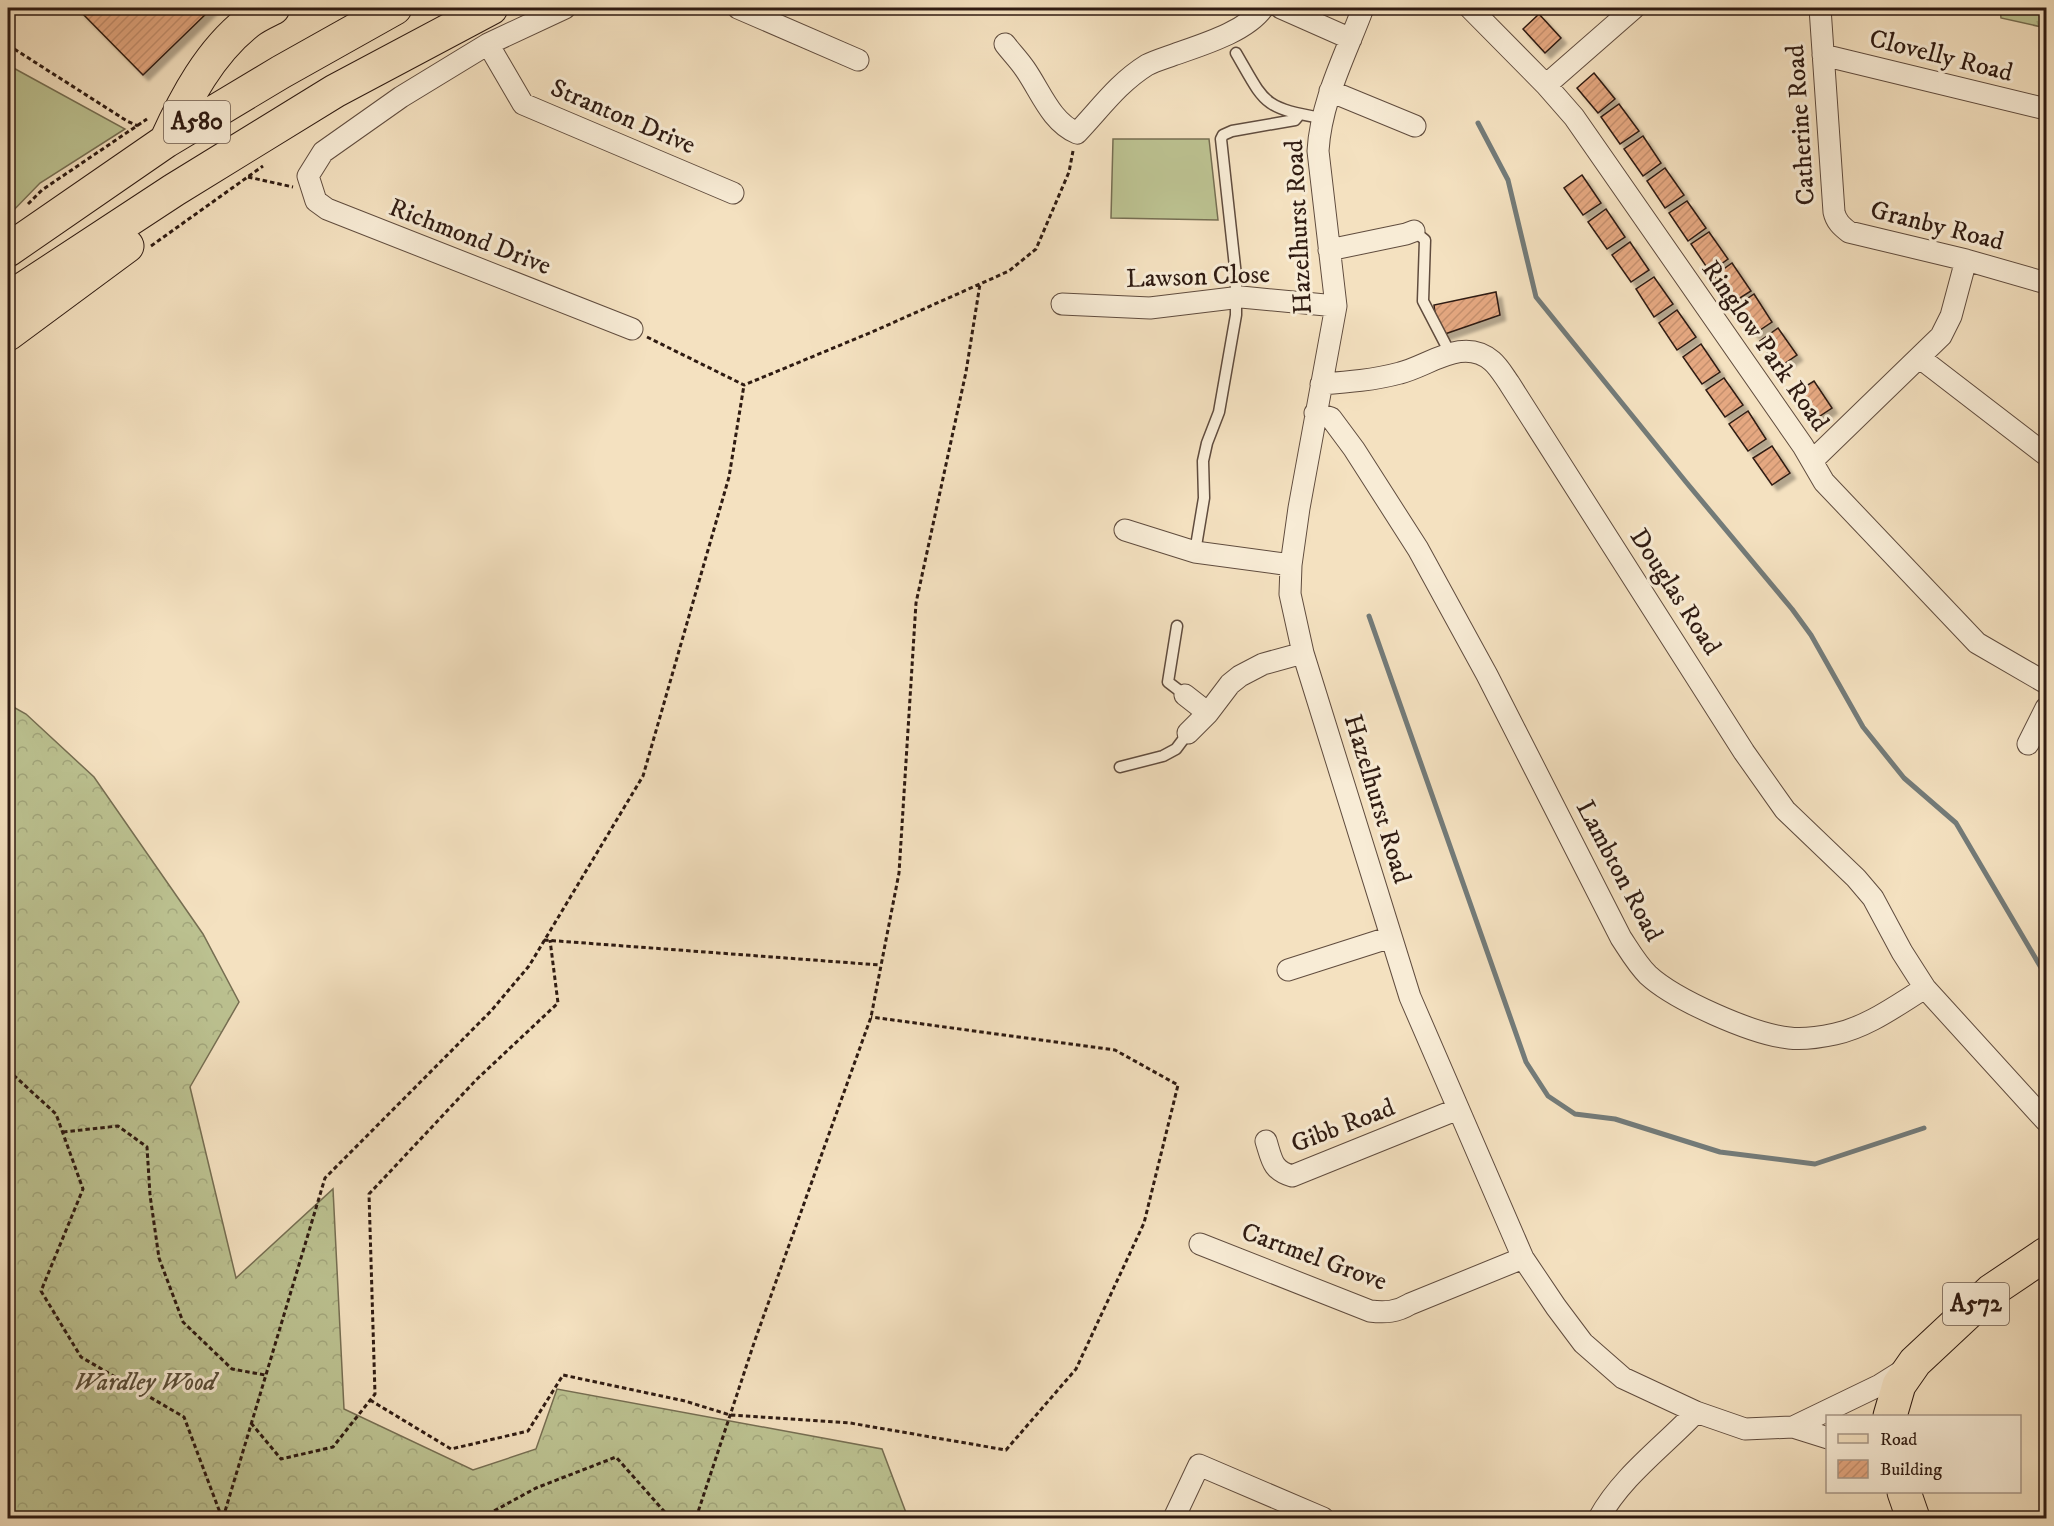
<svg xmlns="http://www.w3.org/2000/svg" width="2054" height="1526" viewBox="0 0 2054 1526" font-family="'IM FELL DW Pica',serif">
	<defs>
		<pattern id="forest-crowns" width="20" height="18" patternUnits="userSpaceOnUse" patternTransform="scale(1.5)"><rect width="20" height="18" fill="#bcc291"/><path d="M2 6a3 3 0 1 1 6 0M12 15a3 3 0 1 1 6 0" fill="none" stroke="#a2a67c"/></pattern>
		<pattern id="park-tufts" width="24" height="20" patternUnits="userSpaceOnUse" patternTransform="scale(1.5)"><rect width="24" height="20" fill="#bcc291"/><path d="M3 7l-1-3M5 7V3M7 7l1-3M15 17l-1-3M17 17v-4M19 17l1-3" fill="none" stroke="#a2a67c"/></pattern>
		<pattern id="building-hatch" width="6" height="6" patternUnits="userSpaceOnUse" patternTransform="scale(1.5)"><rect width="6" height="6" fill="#e5a881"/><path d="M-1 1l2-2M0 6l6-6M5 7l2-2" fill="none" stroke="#c5906e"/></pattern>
		<filter id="shadow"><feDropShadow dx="5.5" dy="5.5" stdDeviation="1.5" flood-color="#0004"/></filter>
	</defs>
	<rect width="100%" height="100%" fill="#f4e1c0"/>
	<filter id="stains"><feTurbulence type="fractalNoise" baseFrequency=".00333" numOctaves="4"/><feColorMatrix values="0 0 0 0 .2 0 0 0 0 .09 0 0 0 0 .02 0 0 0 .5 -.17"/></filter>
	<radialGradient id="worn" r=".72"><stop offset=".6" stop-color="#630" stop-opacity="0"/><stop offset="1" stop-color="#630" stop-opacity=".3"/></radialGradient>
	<path fill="#bcc291" stroke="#766e52" stroke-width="1.5" d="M8,65L125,129L40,183L8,216Z
		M1113,139H1209L1218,220L1111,218Z"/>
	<path fill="url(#forest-crowns)" stroke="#766e52" stroke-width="1.5" d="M8,704L26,714L94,777L203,934L239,1002L190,1087L236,1278L333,1189L344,1409L473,1470L536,1449L557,1389L882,1449L908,1518H8Z"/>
	<path fill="url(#park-tufts)" stroke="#766e52" stroke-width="1.5" d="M2000,8H2046V28L2001,18Z"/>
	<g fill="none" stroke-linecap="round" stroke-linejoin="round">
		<path stroke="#737b79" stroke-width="5" d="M1478,123L1508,180L1536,297L1686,482L1792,609L1811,635L1863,727L1904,778L1956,823L2046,976
			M1369,616L1526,1062L1548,1096L1575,1114L1615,1119L1720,1152L1815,1164L1924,1128"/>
	</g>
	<path fill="url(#building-hatch)" stroke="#2f1b12" stroke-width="1.5" filter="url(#shadow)" d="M77,8H212L143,75Z
		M1539,14L1561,38L1545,53L1523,29Z
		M1594,73L1615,99L1598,113L1577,88Z
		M1619,104L1639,131L1620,144L1601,117Z
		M1643,136L1661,163L1643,176L1624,149Z
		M1665,168L1684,195L1665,208L1647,181Z
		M1582,175L1601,203L1583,215L1564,188Z
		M1687,201L1706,228L1688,241L1669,213Z
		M1606,209L1625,237L1607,249L1588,222Z
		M1709,232L1728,259L1710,272L1691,244Z
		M1630,242L1649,270L1631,282L1612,255Z
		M1732,263L1751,291L1732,303L1714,276Z
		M1654,277L1673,304L1654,317L1636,289Z
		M1496,292L1500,315L1442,335L1436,321L1434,305Z
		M1754,294L1772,322L1754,334L1735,307Z
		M1677,310L1696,337L1677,350L1659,323Z
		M1778,328L1797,355L1778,368L1760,341Z
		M1701,344L1720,372L1702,384L1683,357Z
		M1724,378L1743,405L1725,417L1706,390Z
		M1814,381L1832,408L1814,420L1795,393Z
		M1748,411L1766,439L1748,451L1729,424Z
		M1772,446L1790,473L1772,485L1753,458Z"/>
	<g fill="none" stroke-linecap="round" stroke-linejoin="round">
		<defs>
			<path id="service" d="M1236,53C1265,103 1262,108 1322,118
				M1414,231L1425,240L1423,301L1450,353
				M1195,552L1204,498L1203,461L1207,443L1219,412L1236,315V276L1221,139L1223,135L1232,131L1295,120L1300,114
				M1177,626L1168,682L1185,695
				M1120,767L1163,756L1176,749L1188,733"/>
			<path id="minor" d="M565,8L488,44L401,97L323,152L308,176L316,201L327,209L632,329
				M738,8L858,60
				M1281,8L1351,39
				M1363,8C1346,54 1321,100 1318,151L1336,306L1299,508L1291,565L1290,594L1303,653L1410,997L1523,1258L1556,1307L1583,1343L1623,1378L1696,1412L1745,1429L1793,1427L1828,1438
				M1470,8L1546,85L1574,117L1803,446L1824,482L1977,643L2046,683
				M1820,8L1834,212C1836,221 1841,226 1849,232L1966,260L2046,283
				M488,44L523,104L733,193
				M1005,44C1011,52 1019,60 1025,69C1041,92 1051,122 1077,133C1100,109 1118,83 1147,65C1155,61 1165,58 1173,55C1201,45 1246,32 1263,8
				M1823,55L2046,109
				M1546,85L1634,8
				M1330,91L1415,126
				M1329,250L1406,234L1414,231
				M1062,304L1150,308L1241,297L1336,306
				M1920,358L2046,455
				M1321,384C1348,382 1374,380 1400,373C1429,366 1463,336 1492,361C1499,367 1504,376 1509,383L1744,752L1785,810L1856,878L1873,898L1902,952L1925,988
				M1315,413L1331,418L1354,449L1418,549L1487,675L1621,938C1629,950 1637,964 1648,975C1675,1000 1752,1034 1789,1038C1804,1040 1821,1037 1835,1034C1868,1027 1897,1005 1925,988L2046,1121
				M1812,461L1941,336L1951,316L1966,260
				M1125,530L1195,552L1291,565
				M1185,695L1208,713
				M1188,733L1208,713L1230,684L1240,676L1263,664L1303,653
				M2028,744L2046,708
				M1288,970L1391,937
				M1266,1141C1272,1160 1272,1170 1292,1176L1458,1109
				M1200,1244L1370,1311C1385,1313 1397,1312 1410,1304L1523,1258
				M1793,1427L1880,1385L1907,1368
				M1174,1518L1199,1465L1323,1518
				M1599,1518C1622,1476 1663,1447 1696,1412"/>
			<path id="primary" d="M1890,1416L1899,1385L1915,1362L1991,1291L2046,1254
				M1904,1492L1913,1518"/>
			<path id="trunk" d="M166,141C186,97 210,52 248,22C256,16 265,12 273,8
				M8,250L166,141L281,72L395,8
				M8,299L174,190L335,91L491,8
				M8,334L127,246"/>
		</defs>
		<use href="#service" stroke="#604c3e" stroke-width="13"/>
		<use href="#minor" stroke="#604c3e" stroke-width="23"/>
		<use href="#primary" stroke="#2f1b12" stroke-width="35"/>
		<use href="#trunk" stroke="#2f1b12" stroke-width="35"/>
		<path stroke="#2f1b12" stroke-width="3" stroke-dasharray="4.5 3" stroke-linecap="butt" d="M8,45L127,121L138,126
			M248,177L293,187
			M28,204L42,190L147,119
			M151,246L263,166
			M647,337L744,385L872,332L1009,271L1036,249L1069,172L1073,151
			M544,940L880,965
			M8,1070L56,1114L83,1189L41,1291L81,1357L184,1417L222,1518
			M63,1132L118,1126L147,1147L150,1195L159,1258L183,1322L232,1369L265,1375
			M370,1400L451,1449L528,1431L563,1375L685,1401L730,1415L850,1423L1006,1450L1076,1369L1144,1223L1178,1085L1115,1050L871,1017
			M251,1423L281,1459L333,1447L375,1394L369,1194L476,1080L558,1003L550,940
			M223,1518L325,1178L491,1011L529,966L643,776L729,477L744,385
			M481,1518L536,1488L616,1457L670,1518
			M696,1518L755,1340L871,1017L899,873L916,603L966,372L980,284"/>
		<use href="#service" stroke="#f8ecd6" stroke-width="10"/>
		<use href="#minor" stroke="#f8ecd6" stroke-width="21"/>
		<use href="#primary" stroke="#f4e1c0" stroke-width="33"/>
		<use href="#trunk" stroke="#f4e1c0" stroke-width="33"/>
	</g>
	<g text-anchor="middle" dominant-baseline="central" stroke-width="6" stroke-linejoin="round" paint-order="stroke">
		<g fill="#f8ecd6" stroke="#6b5a4d" stroke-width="1.5">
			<rect x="164" y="101" width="66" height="42" rx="4.5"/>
			<rect x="1943" y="1283" width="66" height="42" rx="4.5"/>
		</g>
		<g font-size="24" font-weight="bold" fill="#2f1b12">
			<text x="197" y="122">A580</text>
			<text x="1976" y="1304">A572</text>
		</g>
		<g font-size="26" fill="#2f1b12" stroke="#f8ecd6">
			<text transform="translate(1941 56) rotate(14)">Clovelly Road</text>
			<text transform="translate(623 117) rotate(23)">Stranton Drive</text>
			<text transform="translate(1801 125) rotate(-94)">Catherine Road</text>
			<text transform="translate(1937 226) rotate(14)">Granby Road</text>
			<text transform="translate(1299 227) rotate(-93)">Hazelhurst Road</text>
			<text transform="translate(470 237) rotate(21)">Richmond Drive</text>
			<text transform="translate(1198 277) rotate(-2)">Lawson Close</text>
			<text transform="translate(1765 346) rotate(55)">Ringlow Park Road</text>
			<text transform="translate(1675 592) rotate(57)">Douglas Road</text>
			<text transform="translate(1377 799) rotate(73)">Hazelhurst Road</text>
			<text transform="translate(1619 871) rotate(62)">Lambton Road</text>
			<text transform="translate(1343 1126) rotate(-21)">Gibb Road</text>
			<text transform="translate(1314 1257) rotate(20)">Cartmel Grove</text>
		</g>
		<g font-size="26" font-style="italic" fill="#594d38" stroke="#f8ecd6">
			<text x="145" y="1382">Wardley Wood</text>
		</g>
	</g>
	<rect width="2054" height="1526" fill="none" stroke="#f4e1c0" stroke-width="30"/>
	<rect x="9" y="9" width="2036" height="1508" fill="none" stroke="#2f1b12" stroke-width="3"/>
	<rect x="15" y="15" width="2024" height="1496" fill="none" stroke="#2f1b12" stroke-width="1.5"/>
	<rect x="1826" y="1415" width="195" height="78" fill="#f8ecd6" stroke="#a89888" stroke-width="1.5"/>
	<rect x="1838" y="1434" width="30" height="9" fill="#f4e1c0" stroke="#a89888" stroke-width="1.5"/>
	<text x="1880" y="1445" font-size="18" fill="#2f1b12">Road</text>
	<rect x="1838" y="1460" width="30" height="18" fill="url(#building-hatch)" stroke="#a89888" stroke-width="1.5"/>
	<text x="1880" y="1475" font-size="18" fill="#2f1b12">Building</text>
	<rect width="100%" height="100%" filter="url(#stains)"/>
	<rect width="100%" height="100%" fill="url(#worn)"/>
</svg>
